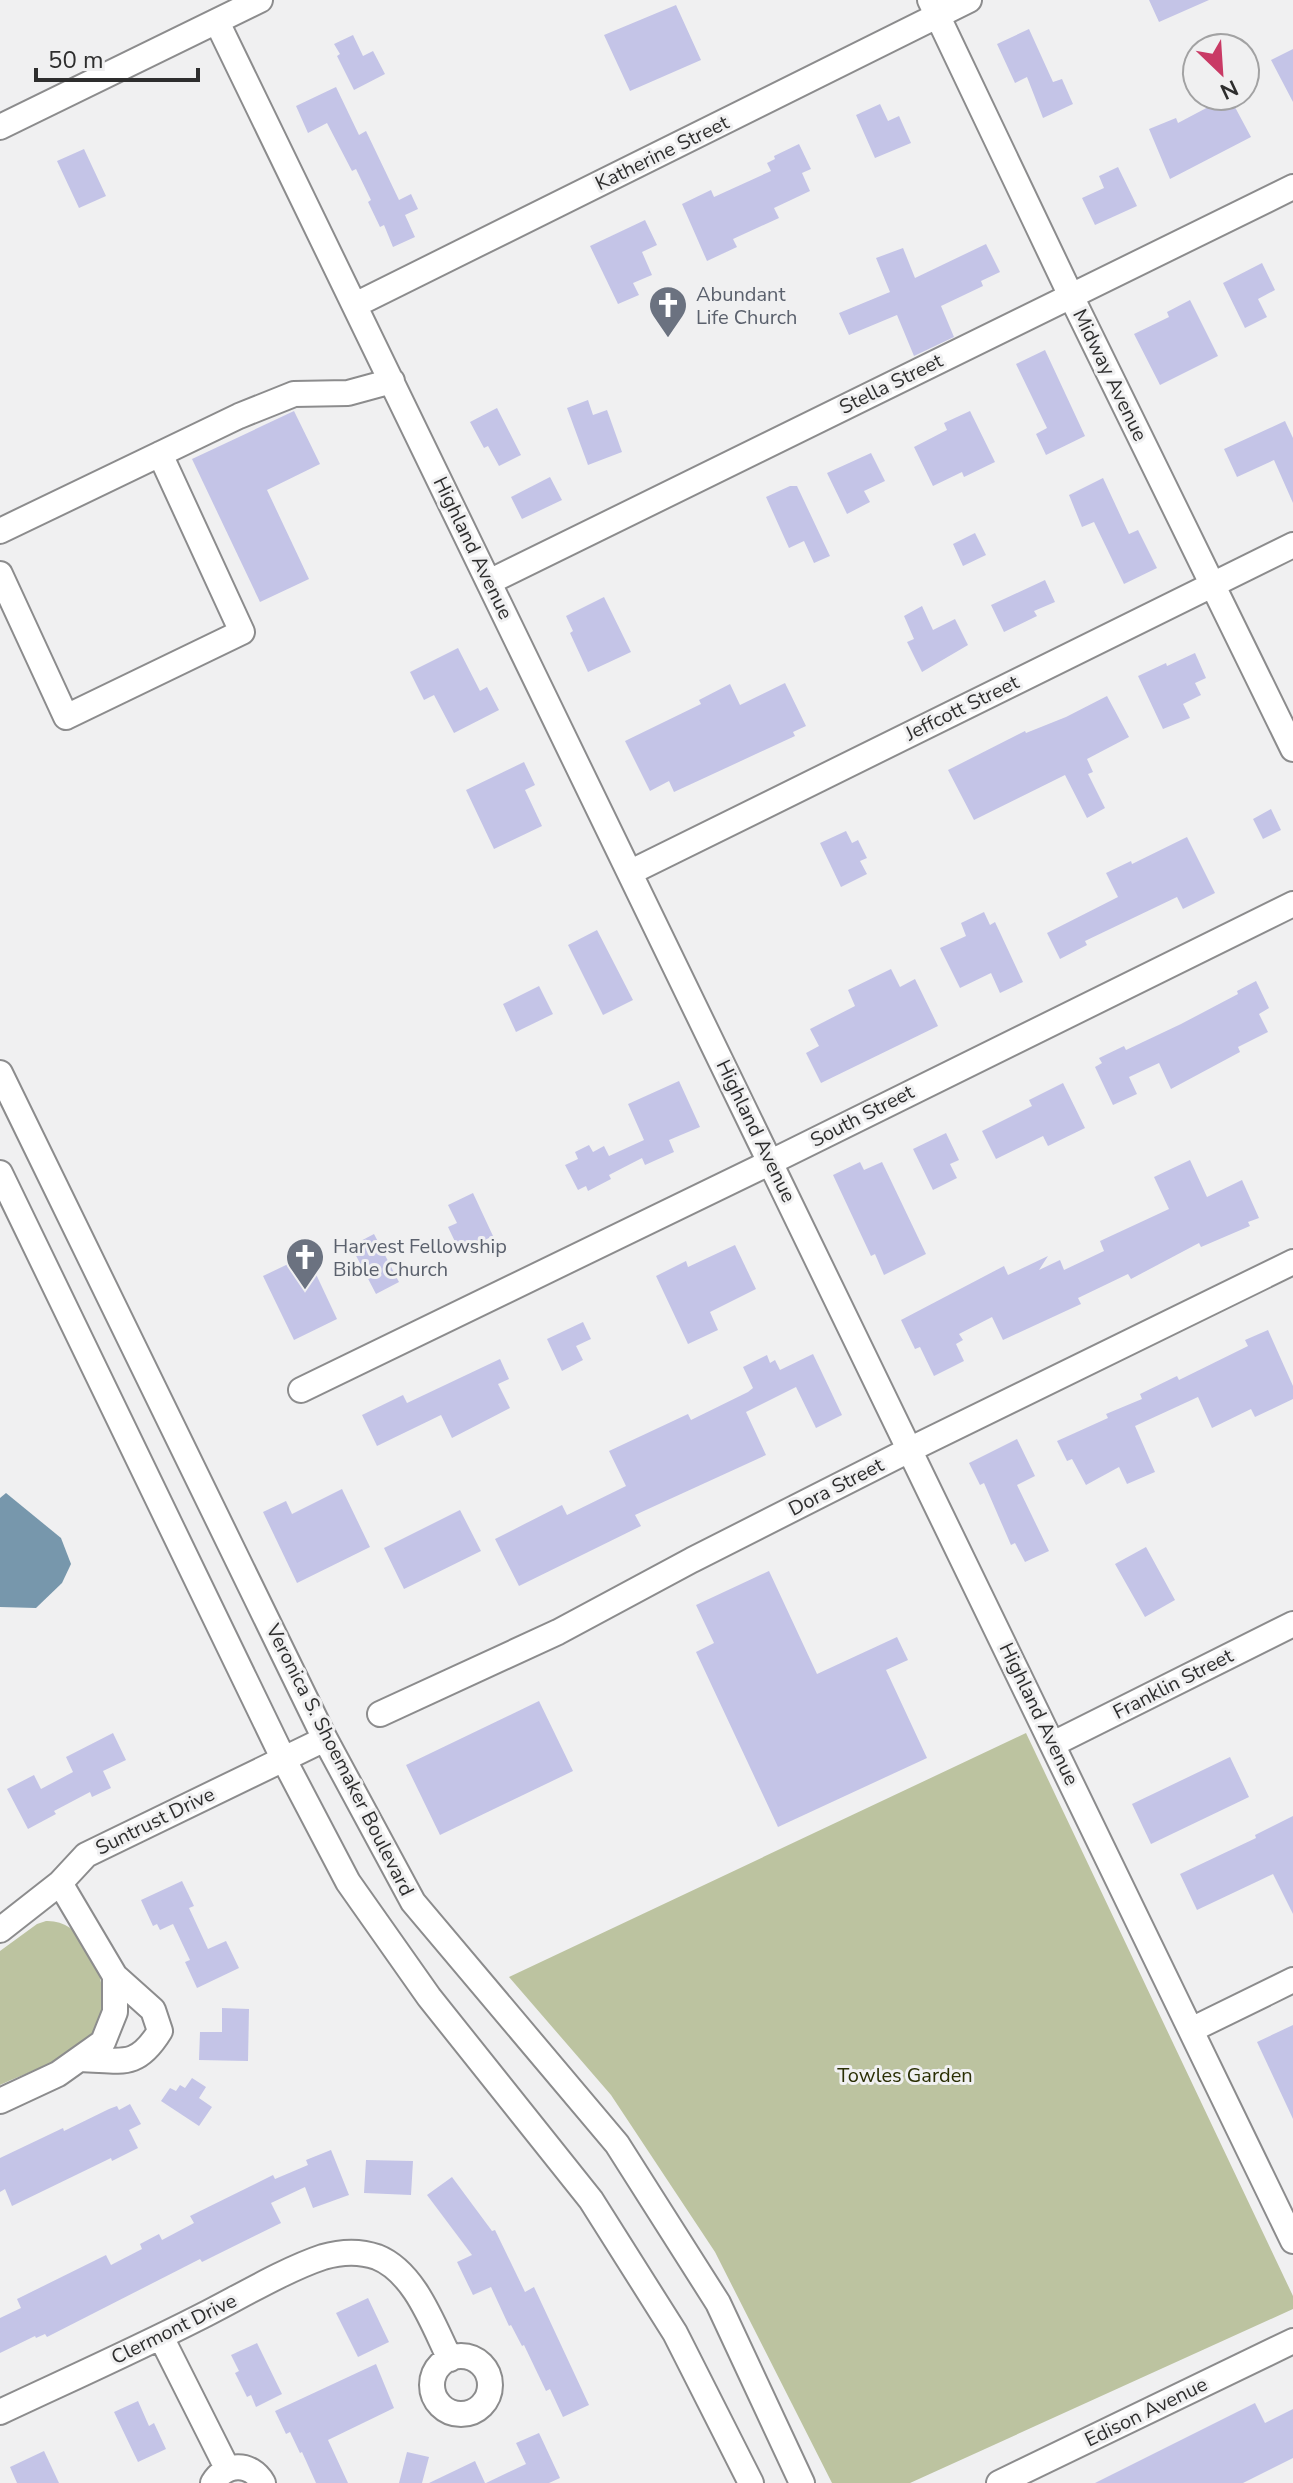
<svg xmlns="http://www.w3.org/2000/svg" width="1293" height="2483" viewBox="0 0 1293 2483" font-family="'Nunito Sans',sans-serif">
	<rect width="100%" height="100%" fill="#f0f0f1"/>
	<path fill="#bcc3a0" d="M1026,1733L1293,2296V2309L910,2483H832L715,2252L611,2095L509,1977Z
		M46,1921C94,1919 118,2001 91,2035C73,2057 26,2073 0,2085V1951L37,1924Z"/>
	<path fill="#7797ac" d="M6,1493L61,1538L71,1564L62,1583L36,1608L0,1607V1498Z"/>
	<path fill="#c4c4e7" d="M1149,0H1209L1159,22Z
		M676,5L701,60L630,91L604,35Z
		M1029,29L1053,82L1062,79L1073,104L1043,118L1027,77L1015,83L997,44Z
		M353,35L363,56L373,51L385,74L354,90L337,56L340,54L334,44Z
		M1293,49V102L1271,60Z
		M336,87L359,135L366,131L399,200L411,194L418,209L405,215L415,237L393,247L384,225L380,227L368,202L371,200L356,169L352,171L327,123L308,133L296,106Z
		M1229,96L1251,137L1170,179L1149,129L1176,118L1178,123Z
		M880,104L888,121L899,116L911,143L875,158L856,115Z
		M799,144L811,169L802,173L810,191L774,208L779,218L733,239L737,247L707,261L682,204L711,190L714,197L771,171L767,163L775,159L774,156Z
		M84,149L106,196L79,208L57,161Z
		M1118,167L1137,206L1095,225L1082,198L1104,188L1099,176Z
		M645,220L657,245L642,252L652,275L633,283L639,295L618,304L590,246Z
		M986,244L1000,272L981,281L983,286L941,306L954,337L914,356L897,315L849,335L839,313L890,292L876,258L903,248L915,278Z
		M1262,263L1275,290L1258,299L1267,317L1245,328L1223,283Z
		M1190,300L1218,356L1160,385L1134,334L1169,317L1167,312Z
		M1045,350L1085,436L1046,455L1036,434L1047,428L1016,364Z
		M588,400L593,415L607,410L622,452L588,465L567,408Z
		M497,408L521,455L499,466L488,446L484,448L470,422Z
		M294,411L320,464L267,490L309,579L260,602L192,459Z
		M970,411L995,462L964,477L962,472L933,486L914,447L947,430L944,423Z
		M1285,421L1293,438V503L1274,460L1237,477L1224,449Z
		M871,453L885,481L864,491L870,502L847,514L827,473Z
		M550,477L562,500L522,519L511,497Z
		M1103,478L1129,534L1138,530L1157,568L1124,584L1094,522L1082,527L1069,495Z
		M790,486H797L830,556L814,563L804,541L789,548L766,497Z
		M975,533L986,555L963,566L953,544Z
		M1045,580L1055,602L1034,611L1037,616L1004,632L991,605Z
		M604,597L631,652L588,672L570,633L573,631L566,616Z
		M922,606L933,630L955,619L968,645L922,672L907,642L914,639L904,616Z
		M458,648L480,691L487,687L499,710L454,733L434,695L424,700L410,672Z
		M1195,653L1206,678L1195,683L1201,695L1183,704L1190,718L1163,729L1138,676L1166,663L1167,666Z
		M785,683L806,726L793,732L795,736L674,792L669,781L650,791L625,741L701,704L699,700L730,684L740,705Z
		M1107,696L1129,737L1087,759L1093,772L1088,774L1105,808L1087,818L1065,775L974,820L948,770L1025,731L1026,733L1066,717Z
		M524,762L535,785L525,790L542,826L494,849L466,790Z
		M1271,809L1281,830L1263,839L1253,819Z
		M846,831L852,843L858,840L867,858L860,861L867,874L841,887L820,843Z
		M1187,837L1215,893L1183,909L1177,897L1085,941L1087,945L1060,959L1047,933L1118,897L1106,873L1131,861L1132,864Z
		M984,912L990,925L995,922L1023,982L1000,993L991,973L960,988L940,948L966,936L961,923Z
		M597,930L633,1000L603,1015L568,945Z
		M891,969L900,987L915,979L938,1026L821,1083L806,1053L819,1046L810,1029L855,1006L848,990Z
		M1256,981L1269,1008L1259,1014L1268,1032L1238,1047L1240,1052L1171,1089L1159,1063L1129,1077L1137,1094L1113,1105L1095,1067L1102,1063L1099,1058L1124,1046L1126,1050L1181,1024L1238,994L1237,991Z
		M539,986L553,1014L516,1032L503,1004Z
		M679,1081L700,1127L669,1140L674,1152L645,1165L642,1158L609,1175L611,1179L588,1191L586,1186L578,1190L565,1165L578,1159L575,1152L589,1145L593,1152L604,1146L609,1156L644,1140L628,1104Z
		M1063,1083L1085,1128L1048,1146L1043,1136L996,1159L982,1131L1032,1106L1029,1100Z
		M946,1133L959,1160L950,1164L957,1178L933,1190L913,1149Z
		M1190,1160L1207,1197L1242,1180L1259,1218L1248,1222L1250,1226L1201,1247L1199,1243L1131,1279L1128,1274L1078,1298L1081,1304L1003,1340L992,1317L959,1334L963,1340L956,1344L964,1361L934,1376L920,1347L915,1349L901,1320L1004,1266L1008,1275L1048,1256L1039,1270L1060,1260L1064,1270L1104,1251L1100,1241L1169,1209L1154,1177Z
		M860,1162L864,1170L882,1162L926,1254L884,1275L875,1254L871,1256L833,1175Z
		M473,1193L493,1236L460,1252L448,1227L457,1223L448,1205Z
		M374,1234L399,1282L376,1294L351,1246Z
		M735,1245L756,1289L710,1312L718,1330L688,1344L656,1276L686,1261L688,1267Z
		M307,1255L337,1319L294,1340L263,1276Z
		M583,1322L591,1339L576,1346L583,1360L562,1371L547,1339Z
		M1268,1330L1293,1386V1399L1255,1417L1251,1409L1212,1428L1198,1397L1135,1426L1155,1472L1127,1484L1119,1467L1086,1485L1072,1459L1067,1461L1057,1441L1108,1418L1106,1414L1142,1399L1140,1394L1177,1376L1179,1380L1248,1346L1245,1340Z
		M813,1354L842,1415L816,1428L796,1387L746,1412L766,1455L635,1515L641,1526L519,1586L495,1539L562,1505L567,1515L626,1486L609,1451L688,1414L691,1420L748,1392L753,1388L743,1367L767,1355L770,1363L775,1360L780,1370Z
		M500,1359L509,1379L498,1384L510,1408L452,1438L441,1415L377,1446L362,1415L403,1395L407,1403Z
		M1017,1439L1035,1476L1017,1485L1049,1551L1025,1562L1015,1543L1011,1545L984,1483L980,1485L969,1463Z
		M342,1489L370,1547L297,1583L263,1512L286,1501L292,1514Z
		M460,1510L481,1551L404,1589L384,1548Z
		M1146,1547L1175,1600L1145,1617L1115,1564Z
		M769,1571L817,1674L897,1637L908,1660L886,1670L927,1758L778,1827L696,1652L714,1643L696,1605Z
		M539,1701L573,1771L440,1835L406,1765Z
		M113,1733L126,1760L103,1771L111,1788L92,1797L90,1792L54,1811L56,1814L28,1829L7,1789L34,1775L41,1789L73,1772L66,1757Z
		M1230,1757L1249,1797L1151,1844L1132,1804Z
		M1293,1816V1914L1273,1874L1197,1910L1180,1874L1256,1838L1255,1835Z
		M182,1881L194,1906L189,1908L208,1949L226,1941L239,1968L197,1988L185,1962L190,1960L173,1924L160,1930L157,1924L153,1926L141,1900Z
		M222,2008L249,2009L248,2061L199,2060L200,2032H222Z
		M1293,2025V2119L1257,2042Z
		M192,2078L206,2087L199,2098L212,2107L199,2126L161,2101L170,2088L176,2091L180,2085L185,2088Z
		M130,2104L141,2124L129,2130L138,2148L112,2161L111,2158L12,2206L5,2189L0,2192V2158L63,2128L64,2131L109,2109L117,2106L119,2110Z
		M331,2150L349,2195L313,2208L305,2187L271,2203L281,2223L202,2262L200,2259L47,2337L45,2334L36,2338L35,2336L0,2353V2318L21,2308L17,2299L106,2255L111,2265L142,2249L140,2244L159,2234L162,2240L194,2223L190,2216L273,2175L275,2179L308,2165L306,2160Z
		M366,2160L413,2161L411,2195L364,2193Z
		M452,2177L492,2231L495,2230L525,2292L534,2287L589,2405L563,2417L550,2389L546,2391L524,2345L522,2346L511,2325L509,2326L491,2287L473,2295L457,2262L472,2255L427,2195Z
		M368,2298L389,2342L358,2357L336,2313Z
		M257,2343L282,2394L256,2407L251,2395L247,2397L235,2373L239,2371L231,2355Z
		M376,2364L394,2408L328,2440L348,2483H316L302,2452L300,2453L290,2432L286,2434L275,2411Z
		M138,2401L149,2426L154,2423L166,2449L138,2462L114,2412Z
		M1255,2403L1265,2423L1293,2409V2458L1243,2483H1095Z
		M539,2433L560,2478L549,2483H486L526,2464L516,2443Z
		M44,2451L59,2483H17L10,2467Z
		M407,2452L429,2457L422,2483H399Z
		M475,2461L485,2483H429Z"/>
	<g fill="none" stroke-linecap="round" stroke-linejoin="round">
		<defs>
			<path id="minor" d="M930,0L1071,296L1293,749
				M217,22L1293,2241
				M0,127L260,0
				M355,305L969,0
				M0,531L239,416L294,394L348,393L392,381
				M0,574L66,717L242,632L160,454
				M489,582L1293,187
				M631,872L1293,545
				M0,1073L325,1739L413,1902L617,2144L718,2303L802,2483
				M0,1173L283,1758L348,1882L429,1997L591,2200L675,2333L751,2483
				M301,1390L771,1162L1293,904
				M380,1714L558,1632L692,1560L911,1449L1293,1262
				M1053,1744L1293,1624
				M0,1930L60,1883L86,1855L325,1739
				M1191,2030L1293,1980
				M80,2059C121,2060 136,2070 160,2031L153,2010L115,1976
				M0,2101L58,2074L103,2042L115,2012V1976L60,1883
				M161,2337L227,2468
				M432 2385a29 29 0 1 1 58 0a29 29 0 1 1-58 0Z
				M0,2412C66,2381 133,2351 198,2318C236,2299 284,2270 323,2257C340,2252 360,2251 377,2257C415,2272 433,2325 450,2359
				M213,2483C225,2463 250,2461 263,2483
				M999,2483L1293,2341"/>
		</defs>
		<use href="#minor" stroke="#8c8c8d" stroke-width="28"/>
		<use href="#minor" stroke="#fff" stroke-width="24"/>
	</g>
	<defs>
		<symbol id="church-pin" viewBox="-11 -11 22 30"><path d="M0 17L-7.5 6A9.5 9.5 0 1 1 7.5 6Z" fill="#6b7280" stroke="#f0f0f1"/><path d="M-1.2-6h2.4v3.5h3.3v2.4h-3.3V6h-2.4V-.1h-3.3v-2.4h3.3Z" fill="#fff"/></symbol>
	</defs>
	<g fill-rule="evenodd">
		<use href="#church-pin" x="646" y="283" width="44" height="60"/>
		<use href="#church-pin" x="283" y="1235" width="44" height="60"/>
	</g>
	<g text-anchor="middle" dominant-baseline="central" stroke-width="6" stroke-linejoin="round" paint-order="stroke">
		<g font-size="20" fill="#2e2e2e" stroke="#f0f0f1">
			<text transform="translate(662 153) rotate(-26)">Katherine Street</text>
			<text transform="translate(1110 375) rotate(64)">Midway Avenue</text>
			<text transform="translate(891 384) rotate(-26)">Stella Street</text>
			<text transform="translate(473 548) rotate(64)">Highland Avenue</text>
			<text transform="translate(962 708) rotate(-26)">Jeffcott Street</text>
			<text transform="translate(862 1116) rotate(-27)">South Street</text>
			<text transform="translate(756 1131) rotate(64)">Highland Avenue</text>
			<text transform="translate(836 1487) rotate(-27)">Dora Street</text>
			<text transform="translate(1173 1684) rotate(-27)">Franklin Street</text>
			<text transform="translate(1039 1714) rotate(64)">Highland Avenue</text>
			<text transform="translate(340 1760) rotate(63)">Veronica S. Shoemaker Boulevard</text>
			<text transform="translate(155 1821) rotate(-26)">Suntrust Drive</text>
			<text transform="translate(174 2329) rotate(-26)">Clermont Drive</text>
			<text transform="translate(1146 2412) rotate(-26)">Edison Avenue</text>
		</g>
		<g font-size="20" fill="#5b616d" stroke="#f0f0f1" text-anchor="start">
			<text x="696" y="294">Abundant<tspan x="696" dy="23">Life Church</tspan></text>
			<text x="333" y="1246">Harvest Fellowship<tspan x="333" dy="23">Bible Church</tspan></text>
		</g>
		<g font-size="20" fill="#2a2f04" stroke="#f0f0f1">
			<text x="905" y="2075">Towles Garden</text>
		</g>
	</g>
	<g transform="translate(1221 72) rotate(155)"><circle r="38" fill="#f0f0f1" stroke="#a2a2a3" stroke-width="2"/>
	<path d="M0-6L14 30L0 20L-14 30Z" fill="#c93a65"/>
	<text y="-12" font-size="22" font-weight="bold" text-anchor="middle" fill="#2e2e2e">N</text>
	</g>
	<path d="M36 68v12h162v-12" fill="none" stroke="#2e2e2e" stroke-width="4"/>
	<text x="48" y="68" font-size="24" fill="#2e2e2e" stroke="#f0f0f1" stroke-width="6" paint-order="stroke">50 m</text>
</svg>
